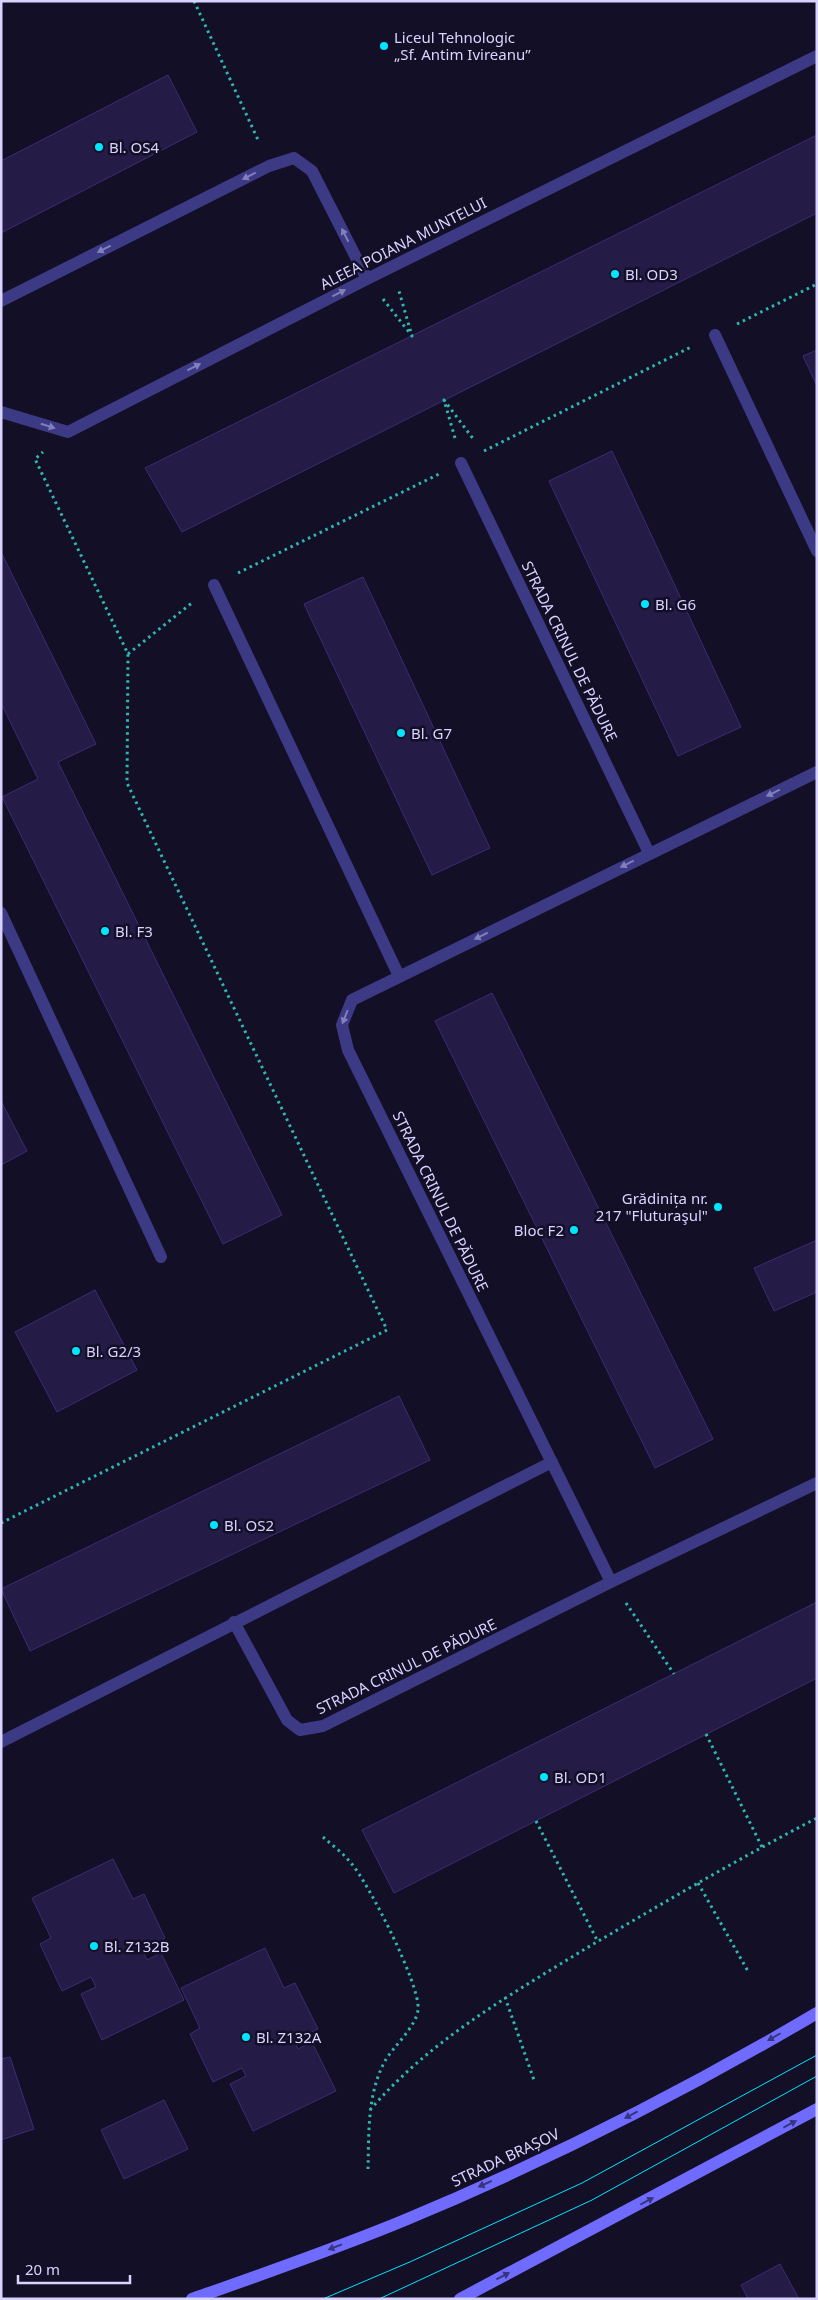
<svg xmlns="http://www.w3.org/2000/svg" width="818" height="2300" viewBox="0 0 818 2300" font-family="'Noto Sans',sans-serif">
	<rect width="100%" height="100%" fill="#130f26"/>
	<path fill="#241b47" stroke="#3b2d73" d="M168,75L197,132L1,233V161Z
		M817,135V213L182,532L145,468Z
		M817,350V386L803,356Z
		M612,451L741,727L678,756L549,481Z
		M1,552L96,744L58,762L282,1215L223,1244L2,797L38,779L1,703Z
		M363,577L490,848L432,875L304,604Z
		M492,993L713,1439L655,1468L435,1021Z
		M1,1101L27,1151L1,1165Z
		M817,1240V1292L774,1311L754,1268Z
		M95,1290L137,1370L57,1412L15,1332Z
		M399,1396L430,1460L30,1651L1,1589Z
		M817,1602V1678L394,1893L362,1830Z
		M113,1859L133,1899L144,1894L165,1938L142,1949L147,1960L161,1953L184,2000L102,2040L81,1994L96,1987L91,1977L62,1991L40,1944L51,1938L32,1898Z
		M265,1948L284,1988L295,1983L318,2029L294,2040L298,2049L312,2042L336,2091L253,2131L230,2084L246,2076L242,2068L213,2082L190,2034L200,2028L181,1988Z
		M10,2057L34,2129L1,2140V2059Z
		M164,2100L188,2149L124,2179L101,2130Z
		M780,2264L799,2299H748L741,2285Z"/>
	<g fill="none" stroke-linecap="round" stroke-linejoin="round">
		<path stroke="#2fb8b0" stroke-width="3" stroke-dasharray="2.5 4" stroke-linecap="butt" d="M194,1L259,142
			M383,299L412,336L399,291
			M737,324L817,284
			M455,438L444,400L474,440
			M484,451L691,347
			M238,573L439,474
			M128,654L193,602
			M1,1523L387,1330L127,783L128,654L35,459L43,452
			M626,1603L674,1674
			M706,1734L762,1847
			M536,1821L598,1942
			M323,1837C332,1845 343,1853 351,1863C368,1882 421,1986 418,2010C416,2027 392,2048 385,2061C367,2094 369,2133 368,2169
			M698,1883L749,1973
			M505,1997L535,2083
			M370,2110C429,2041 508,1996 585,1949C661,1904 738,1859 817,1818"/>
		<path stroke="#3d3a85" stroke-width="12" d="M214,585L399,976"/>
		<path stroke="#3d3a85" stroke-width="12" d="M1,301L269,166L294,158L312,171L367,279
			M715,335L817,551
			M1,412L68,432L367,279L817,56
			M461,463L649,853
			M1,913L161,1257
			M611,1582L348,1050L342,1025L352,1000L817,772
			M234,1622L287,1720L300,1730L323,1726L611,1582L817,1483
			M1,1742L552,1462"/>
		<path stroke="#6f6bff" stroke-width="12" d="M192,2299C263,2274 335,2249 405,2220C547,2161 685,2091 817,2013
			M460,2299L817,2109"/>
		<path stroke="#00e5ff" stroke-width="1" d="M323,2299L412,2261L582,2183L817,2055
			M379,2299L592,2200L817,2076"/>
	</g>
	<defs><path id="oneway-solid" d="M-6-.8H1V-3.2L6.5 0L1 3.2V.8H-6Z" transform="scale(1.25)"/></defs>
	<g fill="#837fbc">
		<use href="#oneway-solid" transform="translate(249 176) rotate(153)"/>
		<use href="#oneway-solid" transform="translate(345 235) rotate(-117)"/>
		<use href="#oneway-solid" transform="translate(104 249) rotate(153)"/>
		<use href="#oneway-solid" transform="translate(339 293) rotate(-27)"/>
		<use href="#oneway-solid" transform="translate(194 367) rotate(-27)"/>
		<use href="#oneway-solid" transform="translate(48 426) rotate(17)"/>
		<use href="#oneway-solid" transform="translate(773 793) rotate(154)"/>
		<use href="#oneway-solid" transform="translate(627 864) rotate(154)"/>
		<use href="#oneway-solid" transform="translate(481 936) rotate(154)"/>
		<use href="#oneway-solid" transform="translate(345 1017) rotate(111)"/>
	</g>
	<g fill="#38347d">
		<use href="#oneway-solid" transform="translate(774 2037) rotate(150)"/>
		<use href="#oneway-solid" transform="translate(631 2115) rotate(152)"/>
		<use href="#oneway-solid" transform="translate(790 2124) rotate(-28)"/>
		<use href="#oneway-solid" transform="translate(485 2184) rotate(156)"/>
		<use href="#oneway-solid" transform="translate(647 2201) rotate(-28)"/>
		<use href="#oneway-solid" transform="translate(335 2247) rotate(159)"/>
		<use href="#oneway-solid" transform="translate(503 2276) rotate(-27)"/>
	</g>
	<g fill="#00e5ff" stroke="#130f26" stroke-width="2">
		<circle cx="384" cy="46" r="5"/>
		<circle cx="99" cy="147" r="5"/>
		<circle cx="615" cy="274" r="5"/>
		<circle cx="645" cy="604" r="5"/>
		<circle cx="401" cy="733" r="5"/>
		<circle cx="105" cy="931" r="5"/>
		<circle cx="718" cy="1207" r="5"/>
		<circle cx="574" cy="1230" r="5"/>
		<circle cx="76" cy="1351" r="5"/>
		<circle cx="214" cy="1525" r="5"/>
		<circle cx="544" cy="1777" r="5"/>
		<circle cx="94" cy="1946" r="5"/>
		<circle cx="246" cy="2037" r="5"/>
	</g>
	<g text-anchor="middle" dominant-baseline="central" stroke-width="5" stroke-linejoin="round" paint-order="stroke">
		<g font-size="15" fill="#d9d4ff" stroke="#130f26" text-anchor="start">
			<text x="394" y="37">Liceul Tehnologic<tspan x="394" dy="17">„Sf. Antim Ivireanu”</tspan></text>
			<text x="109" y="147">Bl. OS4</text>
			<text x="625" y="274">Bl. OD3</text>
			<text x="655" y="604">Bl. G6</text>
			<text x="411" y="733">Bl. G7</text>
			<text x="115" y="931">Bl. F3</text>
			<text x="708" y="1198" text-anchor="end">Grădinița nr.<tspan x="708" dy="17">217 "Fluturaşul"</tspan></text>
			<text x="564" y="1230" text-anchor="end">Bloc F2</text>
			<text x="86" y="1351">Bl. G2/3</text>
			<text x="224" y="1525">Bl. OS2</text>
			<text x="554" y="1777">Bl. OD1</text>
			<text x="104" y="1946">Bl. Z132B</text>
			<text x="256" y="2037">Bl. Z132A</text>
		</g>
		<g font-size="15" fill="#d9d4ff" stroke="#130f26">
			<text transform="translate(403 243) rotate(-27)">ALEEA POIANA MUNTELUI</text>
			<text transform="translate(570 651) rotate(64)">STRADA CRINUL DE PĂDURE</text>
			<text transform="translate(441 1201) rotate(64)">STRADA CRINUL DE PĂDURE</text>
			<text transform="translate(406 1666) rotate(-26)">STRADA CRINUL DE PĂDURE</text>
			<text transform="translate(505 2157) rotate(-25)">STRADA BRAȘOV</text>
		</g>
	</g>
	<rect width="818" height="2300" fill="none" stroke="#d9d4ff" stroke-width="5"/>
	<path d="M18 2275v8h112v-8" fill="none" stroke="#d9d4ff" stroke-width="2.5"/>
	<text x="25" y="2275" font-size="15" fill="#d9d4ff" stroke="#130f26" stroke-width="4" paint-order="stroke">20 m</text>
</svg>
